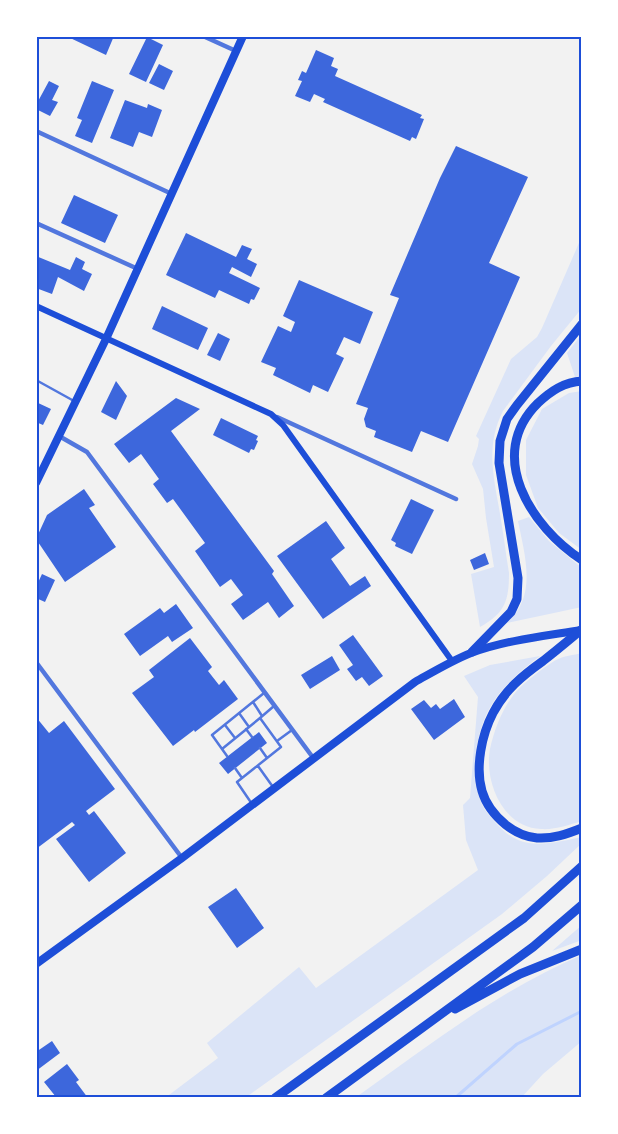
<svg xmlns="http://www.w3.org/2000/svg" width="618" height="1134" viewBox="0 0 618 1134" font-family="Karla,sans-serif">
	<rect width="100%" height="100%" fill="#f2f2f2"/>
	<path fill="#dbe4f7" d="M582,236V308L551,346L503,411C484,448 495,481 501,520C504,538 506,555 509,573C509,601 505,613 480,627L471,574L494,567L486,518L483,489L472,464L478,446L479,439L476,436L511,359L537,337L542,328Z
		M582,334V376L575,377L567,353Z
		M582,391V550L559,533L538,508L526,475V440L542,409L569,393Z
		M529,517L549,541L582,568V607L507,623C511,619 516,614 519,608C534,583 523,547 518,521Z
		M582,653V821C568,825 555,830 541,829C503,828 484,782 490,749C494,731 501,712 512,697C521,684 543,668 556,660C563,656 574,655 582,653Z
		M540,656C520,671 500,688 488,711C474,739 469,782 485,810C488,814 492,818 495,822C505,833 514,841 529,843C544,846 567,840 582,837V843L547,876L502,914L245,1098H165L218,1058L207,1043L299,967L316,988L478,870L466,840L463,805L470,798L478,697L464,676L490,665Z
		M582,925V940L552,951Z
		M582,955V1041L543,1074L521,1098H355C428,1046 499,990 582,955Z"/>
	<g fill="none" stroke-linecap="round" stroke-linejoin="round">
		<path stroke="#bfd3fe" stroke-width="3" d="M455,1098L517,1044L582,1011"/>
	</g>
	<path fill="#3d67dc" d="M66,36H114L106,55Z
		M147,37L163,45L146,82L129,74Z
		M316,50L334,58L331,66L338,69L335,76L422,115L420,118L424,119L416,139L412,137L410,141L323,102L325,99L314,94L310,102L295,96L302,81L298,80L302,71L306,73Z
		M159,64L173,71L164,90L149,83Z
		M49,81L59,86L52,100L58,102L50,116L36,109V105Z
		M92,81L114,90L92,143L75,136L82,120L77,118Z
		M125,100L147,108L148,104L162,110L152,137L139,132L133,147L110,138Z
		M456,146L528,177L489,263L520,277L448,442L421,431L412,452L374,437L376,431L366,427L364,419L368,408L356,404L399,298L390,295L440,178Z
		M74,195L118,215L105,243L61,223Z
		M186,233L236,257L242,245L252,249L247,259L257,264L251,277L232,267L229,273L260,288L254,300L251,299L249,304L219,290L215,298L166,275Z
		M36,256L70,270L76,257L85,262L82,269L92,274L84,291L58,277L52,294L36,288Z
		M299,280L373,312L360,344L344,337L336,354L344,358L328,392L313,385L310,393L273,375L276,368L261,362L278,326L291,332L295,322L283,316Z
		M162,306L208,328L198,350L152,329Z
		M218,333L230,339L220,361L207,355Z
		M116,381L127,396L116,420L101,412Z
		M176,398L200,409L171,431L274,571L272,574L294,606L279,618L268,602L243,620L231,604L243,595L231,579L220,587L195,551L205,543L173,499L167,503L153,484L159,479L141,454L129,463L114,444Z
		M36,402L51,409L43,425L36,422Z
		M221,418L258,436L256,440L258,441L254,450L251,449L249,453L213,435Z
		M84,489L95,505L89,508L116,547L65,582L36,539L47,515Z
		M411,499L434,510L412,554L395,546L396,543L391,540Z
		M326,521L345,548L331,559L350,586L365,576L371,586L323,619L277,556Z
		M485,553L489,564L474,570L470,560Z
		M42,574L55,580L45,602L36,598V587Z
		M176,604L193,628L172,642L168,636L140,656L124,634L160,608L164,613Z
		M353,635L383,676L369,686L362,677L356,681L347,669L353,665L339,645Z
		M190,638L212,667L208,671L219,685L224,680L238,699L195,732L194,730L173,746L132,693L154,677L149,670Z
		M332,656L340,670L310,689L301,675Z
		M454,699L465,717L434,740L411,709L424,700L431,708L436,704L440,709Z
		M36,717L49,733L64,721L115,789L86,811L89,815L94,811L126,853L89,882L56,839L75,825L72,822L36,849Z
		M259,732L267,743L228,774L219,763Z
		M236,888L264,928L237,948L208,907Z
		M52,1041L60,1053L36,1071V1052Z
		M67,1064L79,1080L76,1082L88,1098L56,1097L44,1082Z"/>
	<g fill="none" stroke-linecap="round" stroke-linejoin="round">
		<path stroke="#5277de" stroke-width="2.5" d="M36,380L74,401
			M253,702L262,716
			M239,713L249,727
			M260,718L274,706
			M225,725L235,738
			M246,729L252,737
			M277,741L292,730
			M260,748L267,758
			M222,749L260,718L281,747L237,782L252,804
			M227,756L212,735L264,693
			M258,766L273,787
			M235,768L242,778"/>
		<path stroke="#5277de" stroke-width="4.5" d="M203,36L236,51
			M36,131L172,194
			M36,223L138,269
			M277,417L456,499
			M59,436L87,452L314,759
			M36,662L182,858"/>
		<path stroke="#1d4ed8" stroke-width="6" d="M36,306L271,414L283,425L452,661"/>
		<path stroke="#1d4ed8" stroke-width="8" d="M36,483L106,339L243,36
			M36,964L182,858L415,682C433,672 451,661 471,653C506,640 545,636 581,630"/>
		<path stroke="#1d4ed8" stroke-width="9" d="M582,381C564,382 551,391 538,403C485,455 531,527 582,560
			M581,630C569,640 556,651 543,661C522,676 505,690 493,713C482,734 475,767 482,791C486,805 495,816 506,825C515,832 526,837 537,838C553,839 567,834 582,828
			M472,652L511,612L517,599L518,578L499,463L500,441L507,419L517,405L582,324
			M455,1009L520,974L582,949
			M275,1098L524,918L582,866
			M326,1098L533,947L582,905"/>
	</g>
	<rect width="618" height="1134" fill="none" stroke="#ffffff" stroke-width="75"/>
	<rect x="38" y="38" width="542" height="1058" fill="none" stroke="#1d4ed8" stroke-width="2"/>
</svg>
